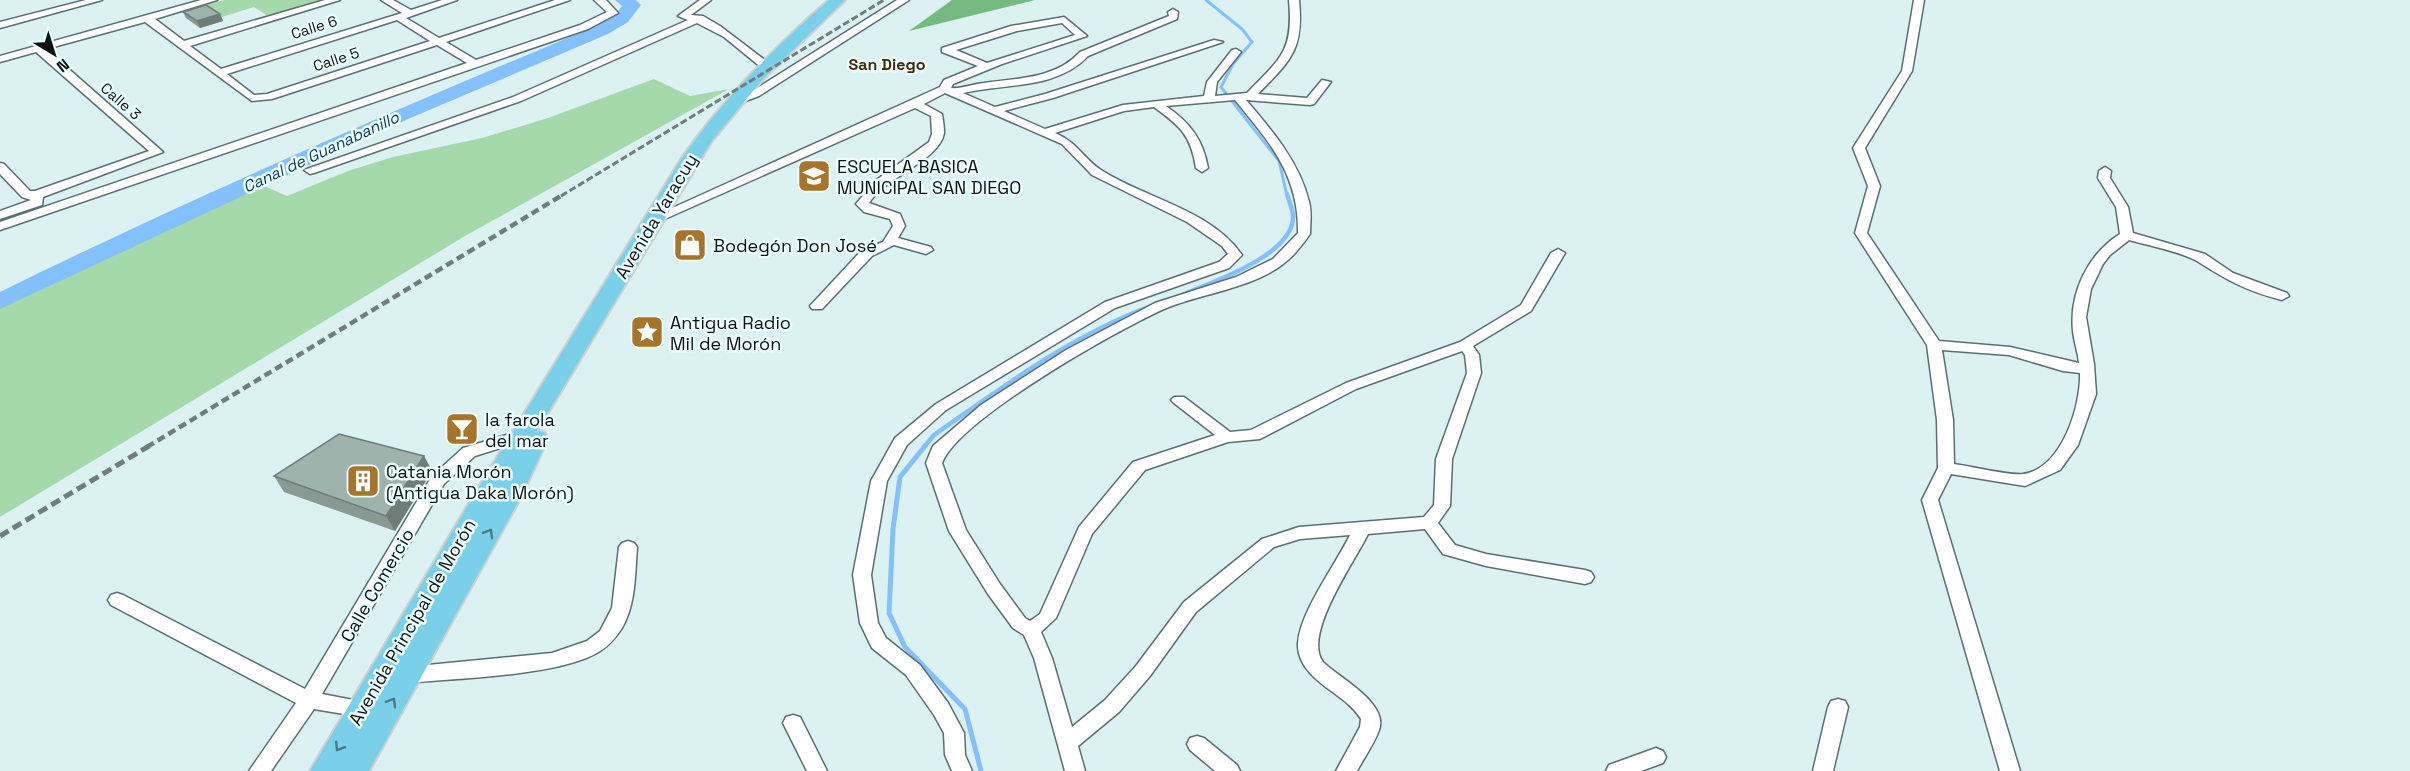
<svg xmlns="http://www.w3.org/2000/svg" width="2410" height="771" viewBox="0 0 2410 771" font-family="'Space Grotesk',sans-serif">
	<rect width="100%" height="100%" fill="#dbf1f2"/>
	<path fill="#a5d9ac" d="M224,0H324L268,16L254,7L222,17L205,5Z
		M654,79L690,96L729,89L465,236L0,517V302L96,254L255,182L287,196L348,171L393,157L482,138L545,119Z"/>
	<path fill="#76b981" d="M952,0H1035L909,31Z"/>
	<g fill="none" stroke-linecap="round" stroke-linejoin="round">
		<path stroke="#84c0fb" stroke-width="3" d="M1206,0L1242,29L1252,42L1233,64L1221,87L1279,161L1287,196"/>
		<path stroke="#84c0fb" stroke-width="4.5" d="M1184,294C1213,282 1293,255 1293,217C1293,210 1289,201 1287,194
			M924,447L934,435C1003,387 1072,335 1151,306"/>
		<path stroke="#84c0fb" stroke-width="5" d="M925,446L900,477L893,529L889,613L905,647L965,709L981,771"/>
		<path fill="#84c0fb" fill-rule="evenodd" d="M615,0H636L641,5L628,22L608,34L408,119L0,309V292C195,196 395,110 596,26L616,14L622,6Z"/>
		<defs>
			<path id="street" d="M86,0H102L0,28V22Z
				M201,0H217L155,19L184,41L325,0H340L190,46L221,69L402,13L381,0H393L411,10L442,0H457L406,18L439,38L555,0H570L446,42L476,60L580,25L607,12L594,0H606L618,13L588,29L0,230V222L467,63L437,45L272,99L252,101L145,22L46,49L163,152L43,197L42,205L0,219V211L31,200L22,197L0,174V163L4,164L30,191H35L149,151L36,52L0,62V56ZM397,20L430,41L267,94L254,95L227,74Z
				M700,0H711L691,15L703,16L720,26L770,64V68H762L724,37L697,23L521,101L314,173L310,174L304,170L513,97L688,20L678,16Z
				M897,0H909L759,96L732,106L727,103L751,92Z
				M1289,0H1299C1304,50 1291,60 1258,94L1307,98L1322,80L1331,82L1314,104L1310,105L1246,100C1271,129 1300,163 1309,202C1312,212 1310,223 1310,234C1303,244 1293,257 1283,264C1253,288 1199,294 1164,309C1117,330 959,419 942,463L966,530L1000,584L1025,618L1030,621L1040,614L1079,527L1133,462L1215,435L1174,403L1171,400L1174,397H1184L1230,432L1251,430L1346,383L1460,342L1521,305L1551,253L1558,249L1565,253L1531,311L1473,346L1479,355L1481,373L1452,459L1450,506L1438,523L1455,545L1486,554L1585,570L1591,572L1594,577L1591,582L1585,584L1486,566L1443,554L1425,529L1368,534C1355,561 1302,635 1323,662C1339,678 1389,703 1379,730C1374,744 1364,758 1357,771H1336L1360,727L1361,719C1349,699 1325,690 1310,673C1303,665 1297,654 1298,643C1300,612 1336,564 1350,535L1300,539L1274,547L1196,612L1150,676L1119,712L1078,746L1085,771H1065L1034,658L1024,635L1013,628L988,594L949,531L926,463L933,446L981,405L1066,350L1155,303L1236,277L1273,259L1298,233C1299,175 1270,143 1235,100L1166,106C1190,123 1203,139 1208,168L1202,172L1196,168C1191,135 1180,126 1154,107L1124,111L1055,133C1078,143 1083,158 1101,170C1146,199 1210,209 1242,255L1229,268L1115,308L946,410L907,445L887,481L871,575L878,623L886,638L920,665L948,703L964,733L965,755L972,771H952L945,755L944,733L934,715L906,675L872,648L860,623L853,575L871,481L895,438L936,404L1105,302L1219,262L1228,254L1222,246L1187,222L1092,175L1062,144L945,93L924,104L942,114C943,120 944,127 944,133C940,160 884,178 869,203L900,214L905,226L898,238L931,247L933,250L926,254L894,245L872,256L822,309H812L810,306L862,250L883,242L893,226L890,219L864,212L856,204L875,181L929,142L932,134L931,116L915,108L658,222H650L648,219L940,87L944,80L978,66L942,52V48L1011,26L1064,17L1087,36L1002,64L953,84L951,88C961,89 973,84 984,83C1018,78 1055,79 1080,52L1169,16L1168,12L1173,9L1178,12L1177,19L1088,56C1056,90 1005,83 963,93L995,107L1045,94L1214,40L1223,42L1053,98L1004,111L1045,129L1123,105L1204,96L1207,82L1232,50L1236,49L1241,52L1217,82L1215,96L1247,93C1280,59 1294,51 1289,0ZM1062,23L1075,35L987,63L956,50L1017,31ZM1462,351L1465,355L1467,373L1436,459L1434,505L1424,517L1299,527L1262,539L1184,602L1136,666L1105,700L1072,727L1052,658L1041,632L1056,618L1092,534L1145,470L1228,442L1260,439L1356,389Z
				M1914,0H1924L1912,71L1865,148L1880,186L1867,233L1939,341L2010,347L2079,363C2078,352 2074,342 2073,331C2069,293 2088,254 2120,234L2116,207L2098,178L2099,171L2105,167L2111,171L2110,178L2128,207L2133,233L2205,254L2233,273L2287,293L2289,296L2282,300C2246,291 2227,280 2197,261C2182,252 2146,245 2129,240L2110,255L2103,264L2091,289L2086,317L2094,364L2096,394L2078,445L2060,470L2025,486L1951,474L1938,500L2020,771H2000L1922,500L1938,468L1937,420L1927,345L1855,233L1868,186L1853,148L1902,71ZM1942,350L2009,355L2063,371L2080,373C2081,406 2062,469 2023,474C2011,476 1969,466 1954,464L1953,420Z
				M523,430L531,435L529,439L475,456L444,484L322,694L369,703L372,709L369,715L362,717L314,709L271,771H249L296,703L111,605L108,600L111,595L117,593L123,595L305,689L432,476L463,448Z
				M628,541L634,543L637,547C635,573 636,604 622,628C616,637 610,645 600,651C562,676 456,678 407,683L400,680L397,675L400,670L407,667L552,653L587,641L600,631L612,608L619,547L622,543Z
				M1838,699L1845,701L1848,707L1833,771H1813L1828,707L1831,701Z
				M793,715L800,717L827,771H807L783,723L786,717Z
				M1197,736L1204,738L1237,765L1240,771H1215L1190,750L1187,744L1190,738Z
				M1656,748L1663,751L1666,757L1663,763L1641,771H1606L1609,765Z"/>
			<path id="primary" d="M829,0H845L763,79L711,142L537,431L544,432L548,438L522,495L369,771H310L477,490L680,161C722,100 774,48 829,0Z"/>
		</defs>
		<use href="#street" stroke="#5c6f70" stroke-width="3"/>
		<use href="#primary" stroke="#ced0d0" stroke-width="4"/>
		<use href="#street" fill="#fff" fill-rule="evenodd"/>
		<use href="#primary" fill="#7ad0e8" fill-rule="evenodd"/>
		<path stroke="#6e7d7e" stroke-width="3" stroke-dasharray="7 3" stroke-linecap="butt" d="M561,196L884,0"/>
		<path stroke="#6e7d7e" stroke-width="4.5" stroke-dasharray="8 4.5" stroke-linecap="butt" d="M147,447L564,194"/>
		<path stroke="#6e7d7e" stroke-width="5" stroke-dasharray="10 5" stroke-linecap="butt" d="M0,536L149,446"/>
	</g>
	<path fill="#899994" d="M183,12L220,14L223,21L200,28L186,18Z
		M424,456L432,471L395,531L284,492L274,476Z"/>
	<path fill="#6f7d78" d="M220,14L223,21L200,28L197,21Z
		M424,456L432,471L395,531L386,516Z"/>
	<path fill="#9fb2ac" stroke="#6f7d78" stroke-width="1.5" d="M206,5L220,14L197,21L183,12Z
		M339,434L424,456L386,516L274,476Z"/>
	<defs><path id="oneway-chevron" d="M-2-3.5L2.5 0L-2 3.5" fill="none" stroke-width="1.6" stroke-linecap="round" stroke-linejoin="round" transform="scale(1.5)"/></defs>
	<g stroke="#487a88">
		<use href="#oneway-chevron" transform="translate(489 533) rotate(-60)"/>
		<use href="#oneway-chevron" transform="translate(392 702) rotate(-60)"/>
		<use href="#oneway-chevron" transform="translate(339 747) rotate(121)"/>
	</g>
	<defs>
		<symbol id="school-square" viewBox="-11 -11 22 22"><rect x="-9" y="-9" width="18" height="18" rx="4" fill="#a6742a" stroke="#ecfefe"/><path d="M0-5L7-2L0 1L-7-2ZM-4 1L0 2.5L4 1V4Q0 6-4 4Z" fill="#fff"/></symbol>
		<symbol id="shop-square" viewBox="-11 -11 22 22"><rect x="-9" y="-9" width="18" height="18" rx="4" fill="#a6742a" stroke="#ecfefe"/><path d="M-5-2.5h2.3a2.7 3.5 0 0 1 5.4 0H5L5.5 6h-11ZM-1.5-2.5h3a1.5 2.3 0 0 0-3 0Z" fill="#fff"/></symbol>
		<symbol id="sight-square" viewBox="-11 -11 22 22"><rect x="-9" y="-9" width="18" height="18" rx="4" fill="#a6742a" stroke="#ecfefe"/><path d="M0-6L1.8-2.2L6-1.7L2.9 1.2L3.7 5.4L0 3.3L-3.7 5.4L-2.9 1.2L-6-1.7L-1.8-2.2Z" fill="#fff"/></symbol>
		<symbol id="bar-square" viewBox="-11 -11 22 22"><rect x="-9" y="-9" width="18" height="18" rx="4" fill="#a6742a" stroke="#ecfefe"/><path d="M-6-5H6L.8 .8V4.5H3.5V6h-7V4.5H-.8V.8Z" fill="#fff"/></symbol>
		<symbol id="building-square" viewBox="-11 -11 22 22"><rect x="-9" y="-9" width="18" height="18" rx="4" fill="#a6742a" stroke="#ecfefe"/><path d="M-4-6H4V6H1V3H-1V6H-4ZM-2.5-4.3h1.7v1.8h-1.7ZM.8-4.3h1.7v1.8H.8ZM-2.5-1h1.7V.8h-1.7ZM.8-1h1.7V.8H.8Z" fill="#fff"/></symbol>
	</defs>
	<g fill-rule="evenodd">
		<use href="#school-square" x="795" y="157" width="38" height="38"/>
		<use href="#shop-square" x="671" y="226" width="38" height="38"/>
		<use href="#sight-square" x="628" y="313" width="38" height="38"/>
		<use href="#bar-square" x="443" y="410" width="38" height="38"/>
		<use href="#building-square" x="344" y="462" width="38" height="38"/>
	</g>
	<g text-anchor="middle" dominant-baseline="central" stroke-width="5" stroke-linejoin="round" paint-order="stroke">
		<g font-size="15" fill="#0a1212" stroke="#ecfefe">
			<text transform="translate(314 27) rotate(-17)">Calle 6</text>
			<text transform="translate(336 59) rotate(-18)">Calle 5</text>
			<text transform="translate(121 101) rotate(41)">Calle 3</text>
		</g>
		<g font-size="16" font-weight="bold" fill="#422b06" stroke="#ecfefe">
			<text x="887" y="64">San Diego</text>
		</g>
		<g font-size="16" font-style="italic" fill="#0a375c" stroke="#ecfefe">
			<text transform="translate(321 152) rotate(-25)">Canal de Guanabanillo</text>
		</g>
		<g font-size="18" fill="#0a1212" stroke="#ecfefe" text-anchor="start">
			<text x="837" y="166">ESCUELA BASICA<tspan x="837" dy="21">MUNICIPAL SAN DIEGO</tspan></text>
			<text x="713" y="245">Bodegón Don José</text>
			<text x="670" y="322">Antigua Radio<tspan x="670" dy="21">Mil de Morón</tspan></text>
			<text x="485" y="419">la farola<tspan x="485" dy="21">del mar</tspan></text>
			<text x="386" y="471">Catania Morón<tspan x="386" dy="21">(Antigua Daka Morón)</tspan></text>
		</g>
		<g font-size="18" fill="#0a1212" stroke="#ecfefe">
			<text transform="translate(656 216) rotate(-59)">Avenida Yaracuy</text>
			<text transform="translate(377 585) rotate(-60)">Calle Comercio</text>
			<text transform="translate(412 622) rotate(-60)">Avenida Principal de Morón</text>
		</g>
	</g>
	<g transform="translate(54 54) rotate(142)" stroke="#ecfefe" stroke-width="4.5" paint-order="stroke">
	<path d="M0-4.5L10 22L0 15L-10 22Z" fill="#0a1212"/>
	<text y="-9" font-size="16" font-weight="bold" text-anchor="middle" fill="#0a1212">N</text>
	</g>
</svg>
